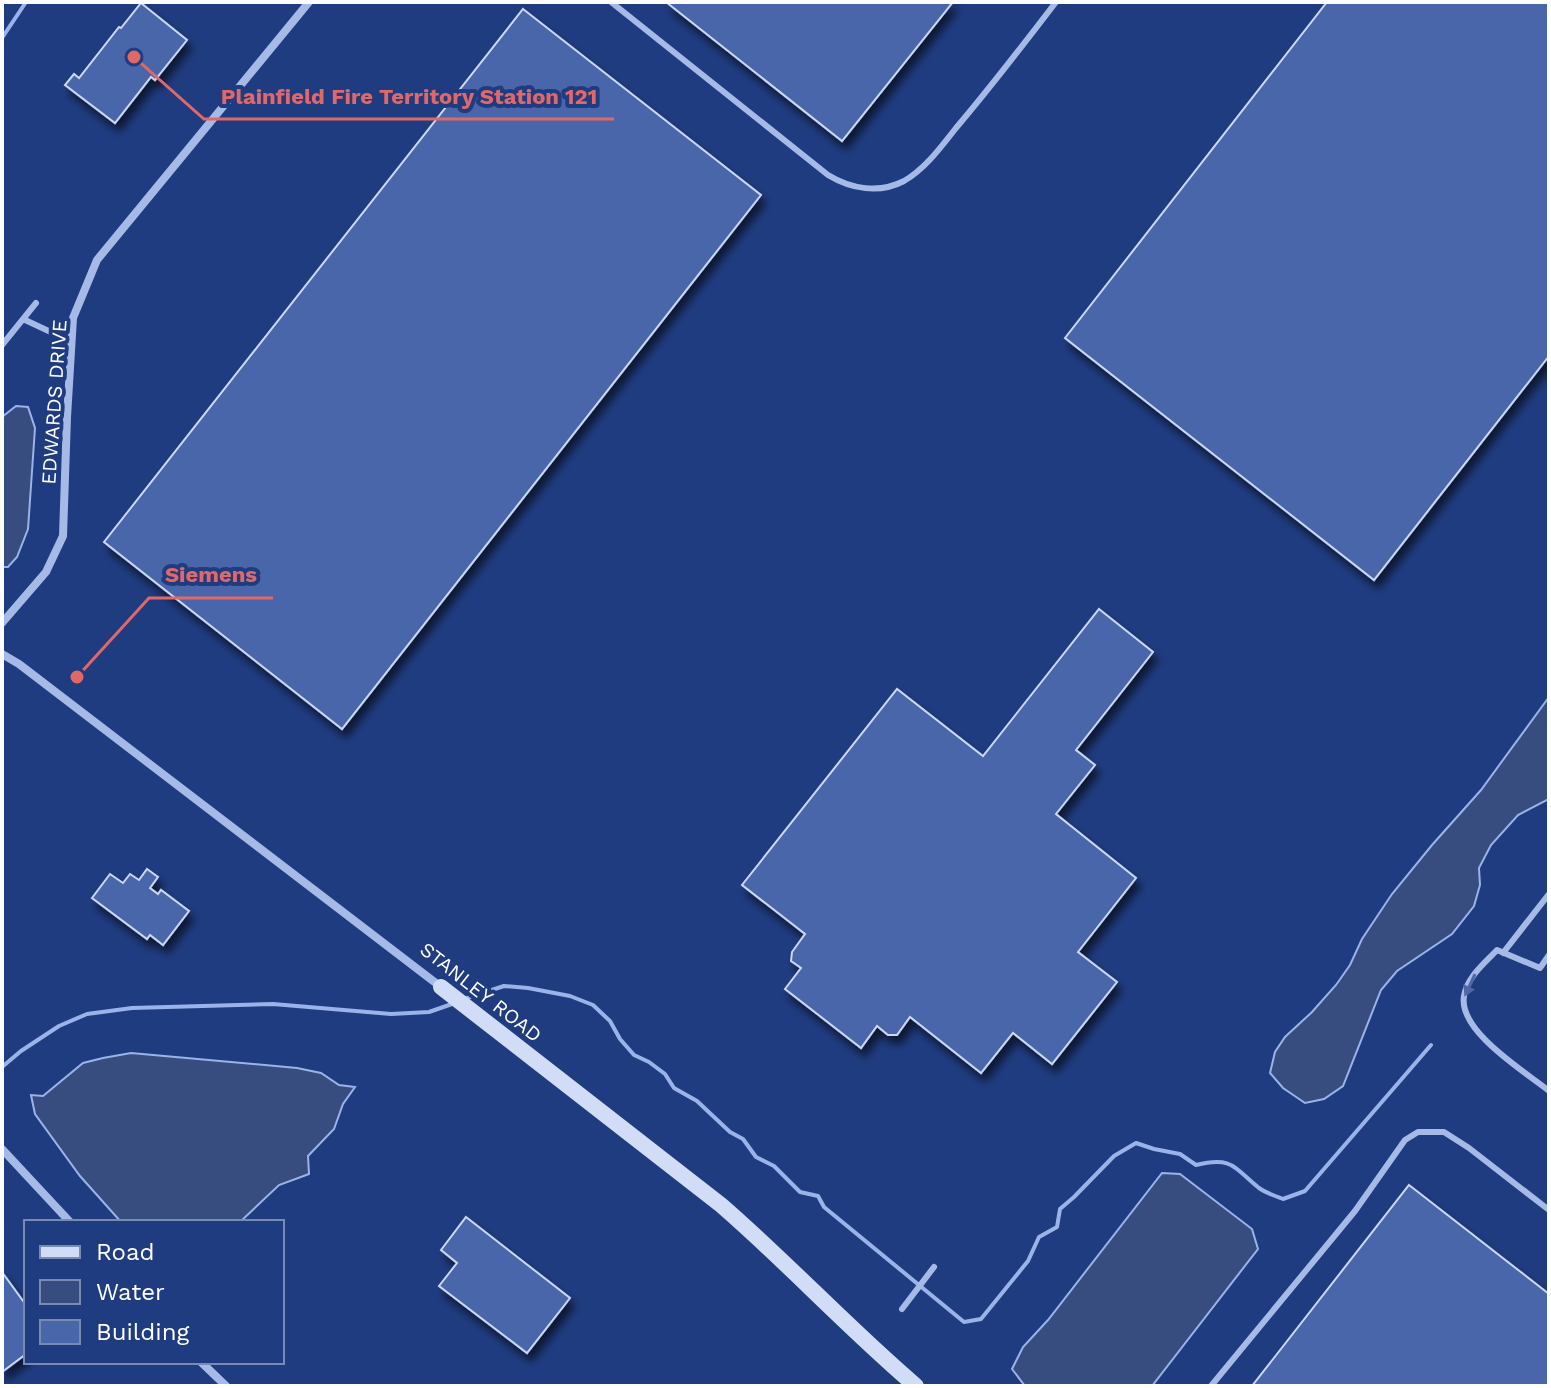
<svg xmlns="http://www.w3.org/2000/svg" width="1551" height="1388" viewBox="0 0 1551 1388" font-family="'Work Sans',sans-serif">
	<defs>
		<filter id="shadow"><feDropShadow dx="4.5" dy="8" stdDeviation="4" flood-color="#0009"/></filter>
	</defs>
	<rect width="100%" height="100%" fill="#203c81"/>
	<path fill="#384d7f" stroke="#9ab3e9" stroke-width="2" d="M16,406L28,407L35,428L28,529L17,557L8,567H2V417Z
		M1549,697V799L1518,815L1491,845L1479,868L1480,885L1474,906L1452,934L1397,971L1381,990L1343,1086L1324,1099L1305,1103L1283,1088L1270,1073L1275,1052L1285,1037L1312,1012L1336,985L1350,965L1362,939L1392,894L1432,845L1481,790Z
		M131,1053L297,1068L321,1073L339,1085L355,1087L343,1104L334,1129L308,1156L309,1174L279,1185L240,1222H121L80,1176L35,1114L31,1095L43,1096L83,1063L103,1058Z
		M1162,1173L1180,1174L1252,1229L1258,1249L1152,1386H1025L1012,1369L1023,1347L1048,1320Z"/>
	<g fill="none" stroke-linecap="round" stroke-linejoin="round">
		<path stroke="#9ab3e9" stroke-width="4" d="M2,38L26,2
			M464,999L504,986L528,988L570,996L593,1005L610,1021L620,1039L634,1055L649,1062L665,1074L674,1088L697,1101L730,1132L743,1139L756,1157L774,1166L800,1192L818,1196L824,1207L964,1322L981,1319L1028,1261L1039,1237L1057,1227L1060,1209L1074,1197L1114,1156L1136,1143L1154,1149L1180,1154L1196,1165C1233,1156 1234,1168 1259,1188C1266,1193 1275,1196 1283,1199L1305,1191L1431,1045
			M2,1067L21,1051L59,1026L87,1014L132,1008L273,1004L391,1014L429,1012L452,1004"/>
	</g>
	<path fill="#4966aa" stroke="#cad8f6" stroke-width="2" filter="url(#shadow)" d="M666,2H953L842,141Z
		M1327,2H1549V356L1374,580L1065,338Z
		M141,3L187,40L155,80L151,77L115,123L65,85L74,74L79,78L119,27L121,28Z
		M523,9L761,195L342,729L104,542Z
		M1099,609L1153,652L1076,750L1095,765L1056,814L1136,878L1078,952L1117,982L1052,1064L1013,1033L981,1073L910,1017L897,1035H888L877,1026L861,1048L785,989L801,968L791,961L792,952L805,934L742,885L897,689L983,756Z
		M147,869L158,877L150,888L158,894L161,890L189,911L163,945L150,935L147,939L92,898L110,874L123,883L130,874L139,880Z
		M1409,1185L1549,1294V1386H1252Z
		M466,1217L570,1298L527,1353L439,1286L457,1263L441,1250Z
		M2,1272L26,1305V1354L2,1372Z"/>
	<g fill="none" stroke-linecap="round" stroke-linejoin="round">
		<path stroke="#a6bae8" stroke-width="6" d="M611,2L828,175C851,189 879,194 904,181C925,169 941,147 956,128C991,87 1023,45 1056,2
			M23,319L72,342
			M2,345L36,303
			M1503,953L1549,894
			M1549,955L1540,968L1497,950C1485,963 1467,977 1464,996C1458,1031 1524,1071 1549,1091
			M902,1309L934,1267
			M1211,1386L1355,1211L1405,1140L1418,1132H1444L1469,1148L1549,1210"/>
		<path stroke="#a6bae8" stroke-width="8" d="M2,623L46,572L63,536L67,417L73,318L97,260L309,2
			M2,654L19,664L441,987
			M2,1149L70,1222
			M201,1362L226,1386"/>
		<path stroke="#d1dcf6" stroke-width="16" d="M441,987L721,1205C788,1263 848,1328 916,1386"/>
	</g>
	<defs><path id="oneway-solid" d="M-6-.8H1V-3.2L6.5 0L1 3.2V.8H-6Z" transform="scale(2)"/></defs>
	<use fill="#4f68a5" href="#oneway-solid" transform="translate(1470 985) rotate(115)"/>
	<g text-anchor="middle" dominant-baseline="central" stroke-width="8" stroke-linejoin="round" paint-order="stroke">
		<g font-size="20" fill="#fff" stroke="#203c81">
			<text transform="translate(54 402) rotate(-86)">EDWARDS DRIVE</text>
			<text transform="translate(481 992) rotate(38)">STANLEY ROAD</text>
		</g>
	</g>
	<path fill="none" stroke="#e26868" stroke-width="3" d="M134 57L204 119H614M77 677L149 598H273"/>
	<g fill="#e26868" stroke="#203c81" stroke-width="3">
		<circle cx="134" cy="57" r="8"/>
		<circle cx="77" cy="677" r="8"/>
	</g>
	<g font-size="22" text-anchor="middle" font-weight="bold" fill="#e26868" stroke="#203c81" stroke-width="8" stroke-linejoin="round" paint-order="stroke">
		<text x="409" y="104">Plainfield Fire Territory Station 121</text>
		<text x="211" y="582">Siemens</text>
	</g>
	<rect width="1551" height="1388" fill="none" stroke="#ffffff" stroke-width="8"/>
	<rect x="24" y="1220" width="260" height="144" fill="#203c81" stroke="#798ab3" stroke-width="2"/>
	<rect x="40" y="1246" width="40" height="12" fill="#d1dcf6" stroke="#798ab3" stroke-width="2"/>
	<text x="96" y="1260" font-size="24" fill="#ffffff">Road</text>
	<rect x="40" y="1280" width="40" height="24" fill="#384d7f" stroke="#798ab3" stroke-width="2"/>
	<text x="96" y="1300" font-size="24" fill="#ffffff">Water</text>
	<rect x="40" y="1320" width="40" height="24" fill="#4966aa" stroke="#798ab3" stroke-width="2"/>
	<text x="96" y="1340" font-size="24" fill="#ffffff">Building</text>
</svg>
